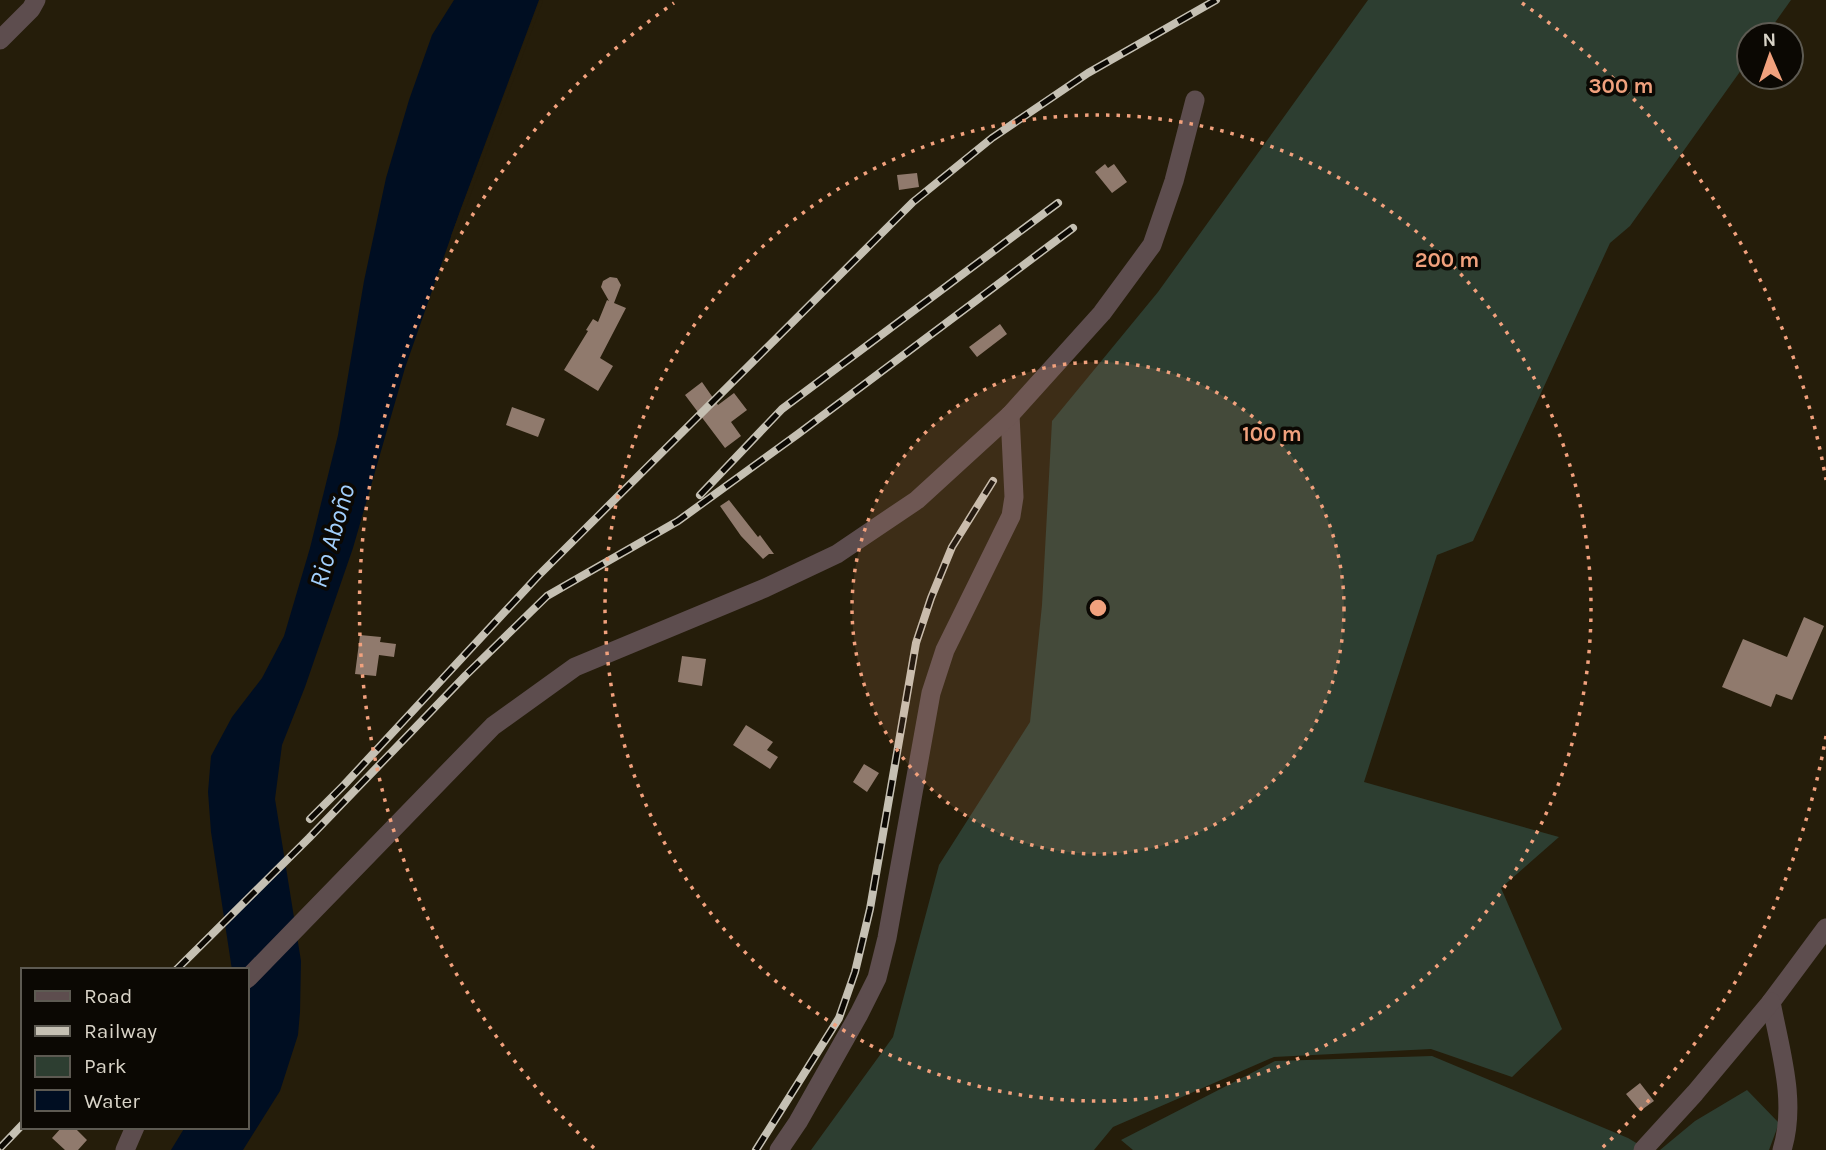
<svg xmlns="http://www.w3.org/2000/svg" width="1826" height="1150" viewBox="0 0 1826 1150" font-family="Karla,sans-serif">
	<rect width="100%" height="100%" fill="#251d0a"/>
	<path fill="#2d3e31" d="M1368,0H1791L1766,35H1749V59L1630,226L1610,243L1473,541L1437,555L1364,782L1559,837L1501,888L1562,1029L1512,1077L1431,1049L1274,1057L1113,1127L1094,1150H811L893,1037L939,865L1030,722L1042,605L1052,421L1158,292Z
		M1432,1056L1628,1138L1648,1150H1133L1121,1140L1275,1061Z
		M1747,1090L1779,1123L1769,1150H1660L1695,1121Z"/>
	<path fill="#000e22" d="M454,0H539L460,211L405,368L353,548L305,687L282,745L275,799L301,961L300,1012L298,1035L280,1091L243,1150H171L185,1127H247V970H232L211,832L208,792L211,756L232,717L262,678L284,636L310,548L338,435L364,281L386,178L409,100L432,35Z"/>
	<path fill="#251d0a" d="M540,0L543,1L454,239L451,236Z"/>
	<path fill="#907a6d" d="M1105,164L1108,168L1114,164L1127,182L1112,193L1095,172Z
		M917,173L919,187L899,190L897,175Z
		M610,277L617,278L621,285L614,303L626,308L600,358L613,366L598,391L564,370L588,331L586,330L593,319L598,322L607,300L609,301L601,287L603,281Z
		M1000,324L1007,334L977,357L969,347Z
		M702,382L718,405L734,393L747,410L731,422L741,436L725,448L685,395Z
		M512,407L545,419L538,437L506,425Z
		M729,500L758,537L760,535L774,554H769L763,559L741,536L720,506Z
		M1804,617L1824,626L1792,700L1776,694L1771,707L1722,687L1743,639L1787,657Z
		M360,635L381,637L380,642L396,644L394,657L379,655L376,676L355,674Z
		M682,656L706,659L702,686L678,682Z
		M746,725L773,742L767,750L778,757L770,769L733,745Z
		M864,764L879,773L867,792L853,782Z
		M1640,1083L1654,1101L1640,1111L1626,1094Z
		M62,1127H74L87,1140L78,1150H65L52,1138Z"/>
	<g fill="none" stroke-linecap="round" stroke-linejoin="round">
		<path stroke="#5d4d4e" stroke-width="19" d="M0,40L31,9L36,0
			M779,1150L798,1122L859,1014L877,978L887,938L931,693L945,650L1011,516L1014,497L1010,415
			M1782,1150C1797,1102 1780,1050 1771,1002L1826,928"/>
		<path stroke="#5d4d4e" stroke-width="19" d="M247,979L493,726L575,667L765,588L837,554L917,500L1010,415L1102,313L1152,245L1174,181L1195,100
			M125,1150L135,1127
			M1643,1150L1695,1093L1771,1002"/>
		<defs>
			<path id="rail" d="M700,495L782,409L1058,203
				M310,819L344,785L538,576L913,202L992,138L1088,73L1216,0
				M176,970L309,838L466,675L547,596L678,521L798,434L1073,228
				M0,1148L23,1124
				M756,1150L839,1018L855,972L870,909L916,643L931,598L952,547L993,481"/>
		</defs>
		<use href="#rail" stroke="#c5c0b3" stroke-width="8"/>
		<use href="#rail" stroke="#0b0803" stroke-width="5" stroke-dasharray="16" stroke-linecap="butt"/>
	</g>
	<circle cx="1098" cy="608" r="246" fill="#f1a17d" fill-opacity=".12"/>
	<g fill="none" stroke="#f1a17d" stroke-width="3.5" stroke-dasharray="3.5 7">
		<circle cx="1098" cy="608" r="246"/>
		<circle cx="1098" cy="608" r="493"/>
		<path d="M1826 736A739 739 0 0 1 1602 1148M594 1148A739 739 0 0 1 674 3M1522 3A739 739 0 0 1 1826 480"/>
	</g>
	<g text-anchor="middle" dominant-baseline="central" stroke-width="7" stroke-linejoin="round" paint-order="stroke">
		<g font-size="26" font-style="italic" fill="#a2cffc" stroke="#0b0803">
			<text transform="translate(332 536) rotate(-74)">Rio Aboño</text>
		</g>
	</g>
	<circle cx="1098" cy="608" r="10" fill="#f1a17d" stroke="#0b0803" stroke-width="3.5"/>
	<g font-size="21" text-anchor="middle" font-weight="bold" fill="#f1a17d" stroke="#0b0803" stroke-width="7" stroke-linejoin="round" paint-order="stroke">
		<text x="1621" y="93">300 m</text>
		<text x="1447" y="267">200 m</text>
		<text x="1272" y="441">100 m</text>
	</g>
	<rect x="21" y="968" width="228" height="161" fill="#0b0803" stroke="#5d5a52" stroke-width="2"/>
	<rect x="35" y="991" width="35" height="10" fill="#5d4d4e" stroke="#5d5a52" stroke-width="2"/>
	<text x="84" y="1003" font-size="21" fill="#d9d4c8">Road</text>
	<rect x="35" y="1026" width="35" height="10" fill="#c5c0b3" stroke="#5d5a52" stroke-width="2"/>
	<text x="84" y="1038" font-size="21" fill="#d9d4c8">Railway</text>
	<rect x="35" y="1056" width="35" height="21" fill="#2d3e31" stroke="#5d5a52" stroke-width="2"/>
	<text x="84" y="1073" font-size="21" fill="#d9d4c8">Park</text>
	<rect x="35" y="1090" width="35" height="21" fill="#000e22" stroke="#5d5a52" stroke-width="2"/>
	<text x="84" y="1108" font-size="21" fill="#d9d4c8">Water</text>
	<g transform="translate(1770 56) rotate(358)"><circle r="33" fill="#0b0803" stroke="#5d5a52" stroke-width="2"/>
	<path d="M0-5L12 26L0 18L-12 26Z" fill="#f1a17d"/>
	<text y="-10" font-size="19" font-weight="bold" text-anchor="middle" fill="#d9d4c8">N</text>
	</g>
</svg>
